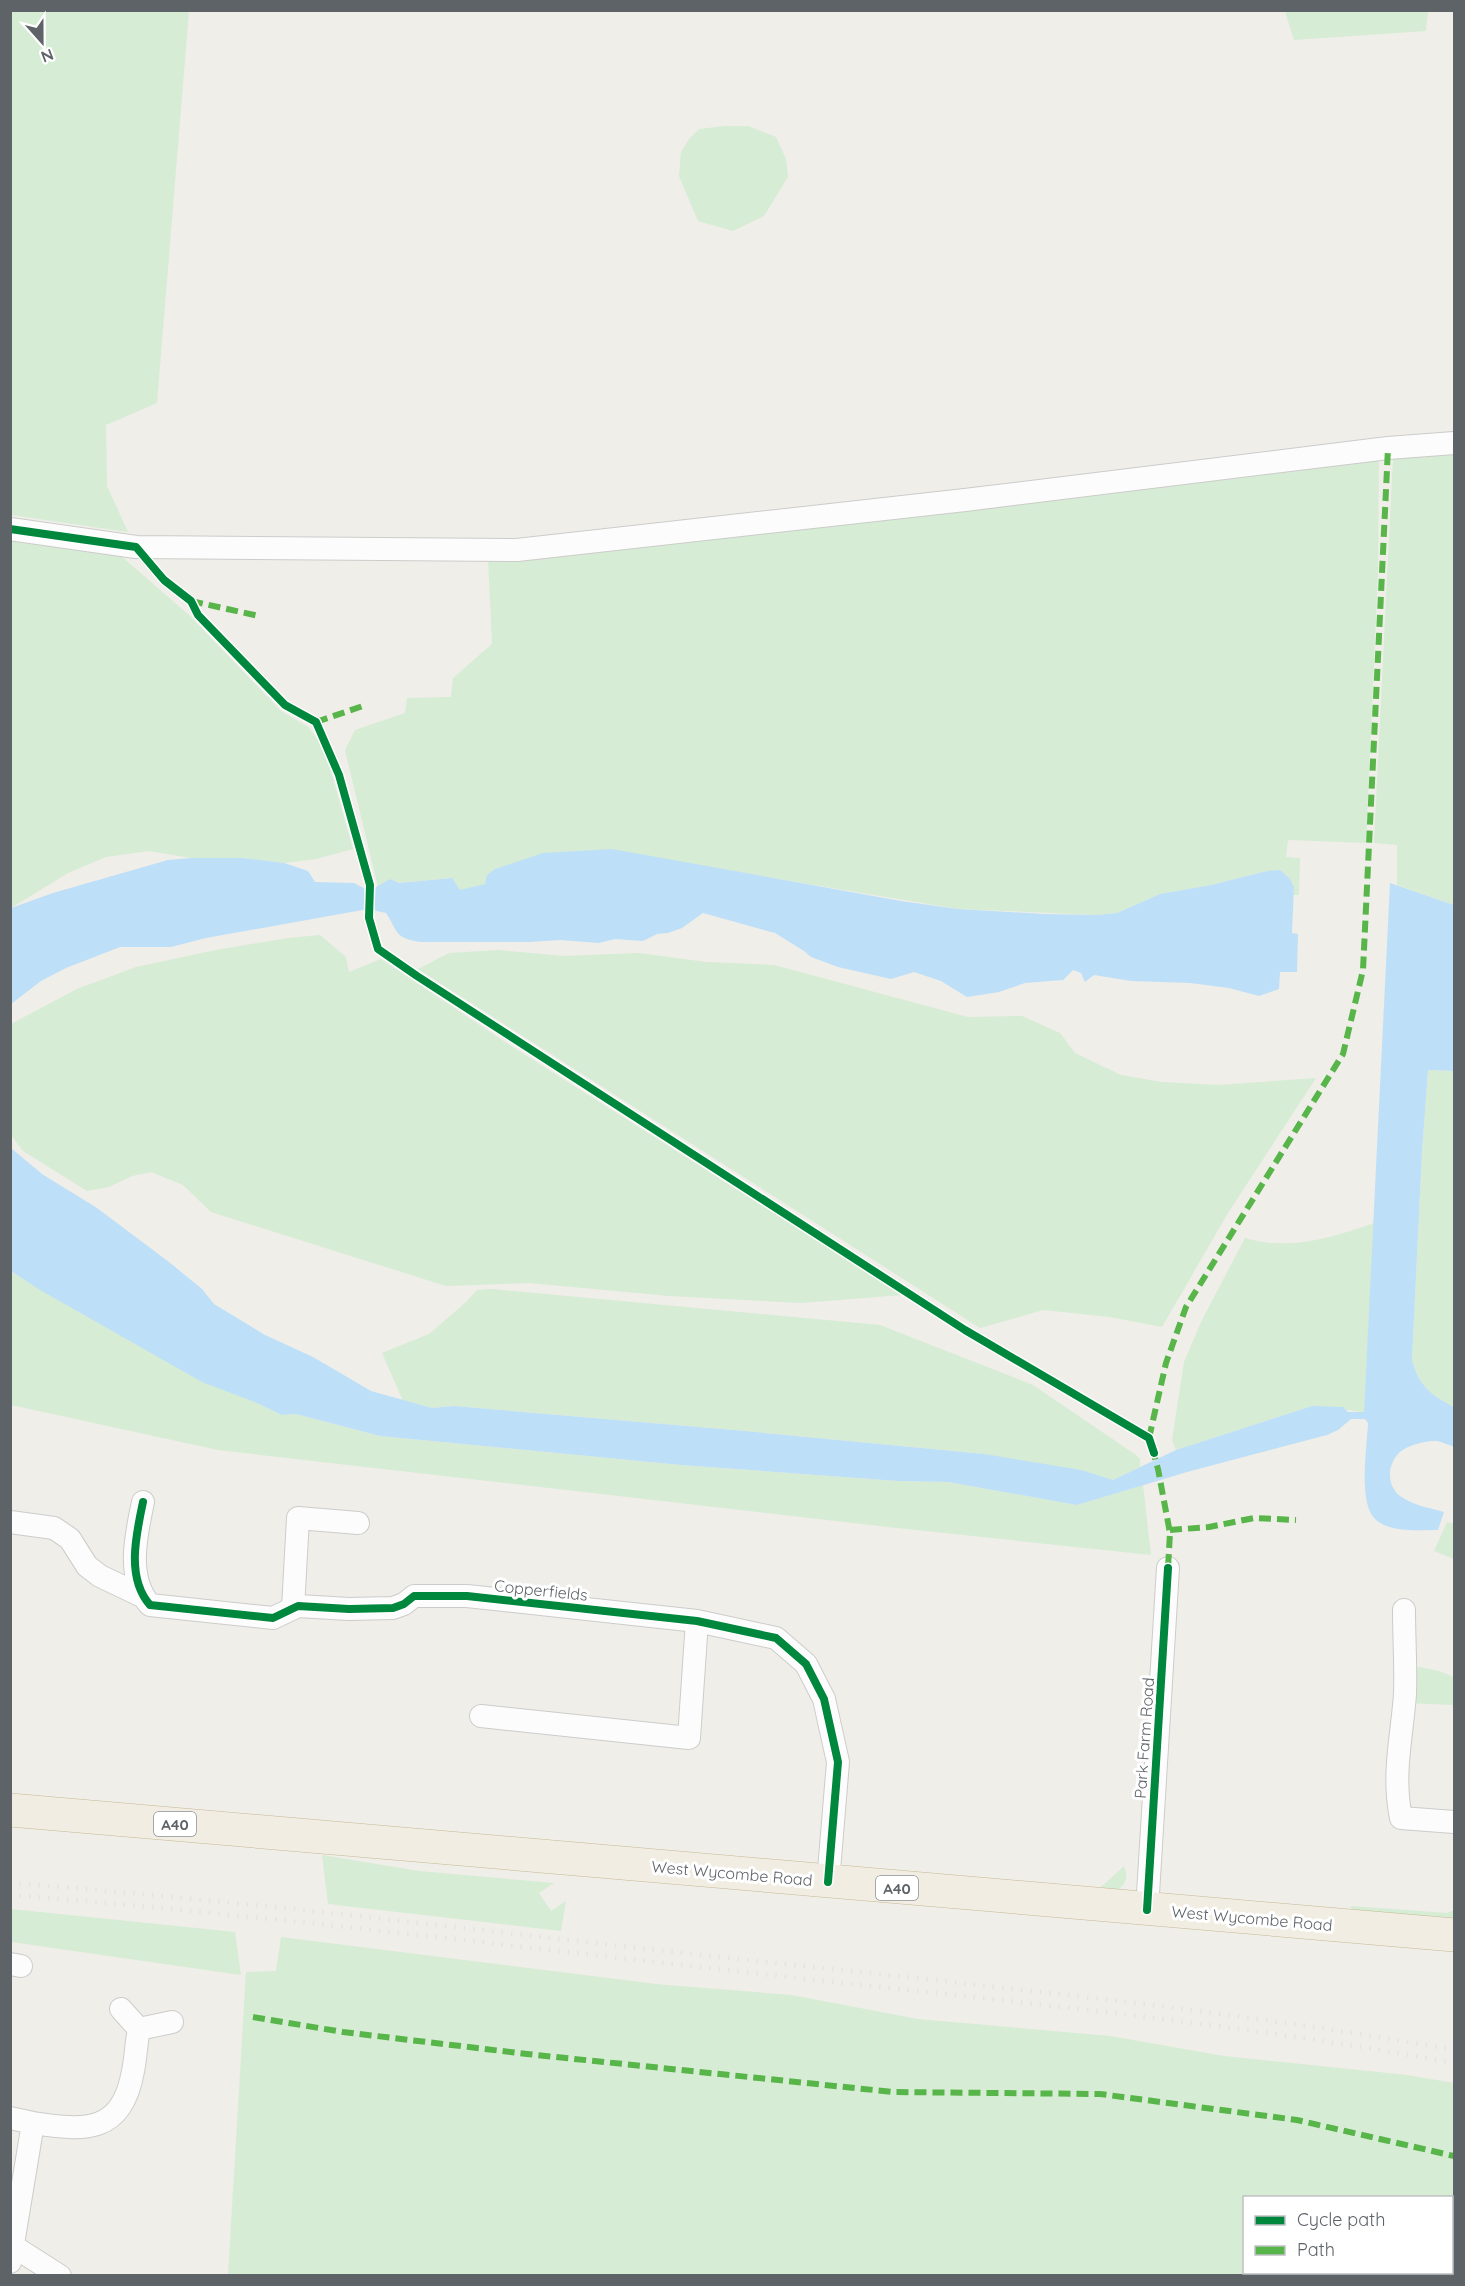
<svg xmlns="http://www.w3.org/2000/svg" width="1465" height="2286" viewBox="0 0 1465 2286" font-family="Quicksand,sans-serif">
	<rect width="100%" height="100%" fill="#efeee9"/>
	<path fill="#d6ecd4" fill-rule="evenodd" d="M11,10L189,11L157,403L106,425L107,486L128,532L11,515Z
		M1285,11H1428L1426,31L1294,40Z
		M725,126H748L776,137L786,159L788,177L764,216L733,231L698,221L679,176L681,152L689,139L699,129Z
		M1454,451V905L1397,885V845L1374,843L1393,458Z
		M1379,455L1378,573L1366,843L1288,840L1286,857L1300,858L1299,895H1293L1294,887L1267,871L1211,885L1160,894L1117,913L1096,915L958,909L659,859L509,865L495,869L485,884L460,891L451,878L399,883L390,879L378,887L345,750L355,730L405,713L407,698L451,697L453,678L492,644L488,557Z
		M11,538L120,555L190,616L281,711L308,727L318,740L330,768L353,849L316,859L284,863L243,858H191L149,851L106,857L68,873L11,908Z
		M320,935L346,957L349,972L381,959L508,1044L903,1295L801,1303L669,1296L529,1283L446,1286L211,1212L183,1185L151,1172L132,1176L109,1187L87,1191L23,1151L11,1135V1024L77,989L136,967L216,950L288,938Z
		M498,950L565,956L639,953L706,962L774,965L968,1017L1022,1016L1060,1033L1075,1053L1121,1075L1162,1082L1218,1085L1316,1078L1228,1213L1162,1327L1110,1317L1043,1310L980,1328L418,969L449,953Z
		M1428,1070L1454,1071V1407C1431,1395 1419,1386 1412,1360L1422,1152Z
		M1374,1223L1364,1412L1312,1406L1176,1450L1172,1440L1184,1362L1201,1322L1245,1238C1290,1251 1331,1238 1374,1223Z
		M10,1271L84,1315L282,1415L296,1414L380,1436L681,1465L898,1481L948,1482L1077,1505L1143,1485L1151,1555L888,1527L218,1450L11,1405Z
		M491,1289L880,1325L1033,1385L1136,1455L1140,1459V1467L1113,1480L984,1454L745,1431L454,1406L432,1408L403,1401L382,1353L429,1334L465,1303L477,1290Z
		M1447,1522L1454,1524V1559L1434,1551Z
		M1410,1665L1439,1671L1454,1677V1705L1406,1703Z
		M322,1855L419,1871L554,1883L539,1893L551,1911L566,1901L561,1931L328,1904Z
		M1124,1866C1128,1876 1127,1882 1119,1889H1099Z
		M1351,1906L1447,1913L1454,1910V1920L1351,1909Z
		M11,1909L235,1932L241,1975L11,1942Z
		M281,1937L656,1984L791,1995L918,2019L1110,2036L1224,2056L1407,2075L1454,2083V2275H228L246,1972L276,1971ZM1244,2198H1452V2272H1244Z"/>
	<path fill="#bedff8" d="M612,849L901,901L958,909L1044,914L1096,915L1117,913L1160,894L1211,885L1267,871L1280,870L1290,879L1294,887L1292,933L1298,934L1297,972H1280L1279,989L1259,996L1229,988L1190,983L1131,981L1094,975L1085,982L1081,973L1073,970L1063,980L1025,983L999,992L967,997L941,981L914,972L891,979L838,967L811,957L804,951L775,933L703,913L682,928L668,933L657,934L643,941L615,939L599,943L560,940L529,942H421C394,938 399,933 386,913L368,909L206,938L171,947H120L66,968L41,981L11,1004V908L53,893L168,860L191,858H243L284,863L308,871L315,882L354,883L369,891L390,879L399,883L452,878L460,890L485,884L487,875L495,869L543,853Z
		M1390,883L1454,905V1071L1428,1070L1422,1152L1412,1360C1419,1386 1431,1395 1454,1407V1447C1449,1445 1442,1442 1437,1441C1426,1440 1404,1446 1398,1454C1387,1466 1387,1486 1400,1496C1412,1505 1430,1508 1444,1512L1438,1530C1419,1530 1390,1533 1375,1519C1358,1503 1367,1447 1368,1423L1365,1419H1351L1338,1430L1327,1435L1187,1472L1077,1505L948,1482L898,1481L681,1465L380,1436L296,1414L282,1415L257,1403L202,1382L40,1290L11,1271V1148L42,1174L97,1208L169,1262L202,1289L214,1304L265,1335L313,1357L371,1391L432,1408L454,1406L745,1431L984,1454L1081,1470L1113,1480L1176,1450L1312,1406L1343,1407L1348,1412H1364Z"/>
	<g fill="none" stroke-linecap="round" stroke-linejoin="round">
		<defs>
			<path id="minor" d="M10,529L136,547L517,550L965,500L1388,448L1454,443
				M143,1502C136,1535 126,1578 150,1605L273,1618L298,1606L349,1609L393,1608L404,1604L414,1596H467L697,1621L776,1638L806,1664L824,1699L838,1762L828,1882
				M10,1522L54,1528L70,1539L87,1566L100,1576L142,1596
				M293,1608L298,1518L358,1523
				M1404,1610C1404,1638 1406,1666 1405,1694C1402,1737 1392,1774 1401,1818L1454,1822
				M481,1716L689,1738L697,1621
				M1147,1910L1168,1568
				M10,1964L21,1966
				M121,2009L139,2029L172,2022
				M10,2118L33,2123
				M13,2246L60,2276
				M10,2262L33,2123C85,2131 122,2134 133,2071C136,2057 136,2043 139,2029"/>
			<path id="highway" d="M10,1810L1454,1935"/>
		</defs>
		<use href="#minor" stroke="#cccccb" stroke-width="24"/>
		<use href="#highway" stroke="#c7b995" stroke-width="34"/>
		<use href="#minor" stroke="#fdfcfc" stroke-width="22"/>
		<use href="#highway" stroke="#f1ede2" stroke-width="33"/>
		<path stroke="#e4e4e4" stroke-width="4.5" stroke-dasharray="1.5 8" stroke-linecap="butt" d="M10,1883C251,1901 490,1932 730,1958C972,1985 1215,2007 1454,2050
			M10,1895C256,1914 500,1945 744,1972C981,1999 1220,2020 1454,2063"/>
		<path stroke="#58b549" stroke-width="6" stroke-dasharray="12 6" stroke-linecap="butt" d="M191,601L259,616
			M316,722L363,706
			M1149,1438L1166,1363L1186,1307L1343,1054L1363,970L1388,448
			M1152,1448L1158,1469L1170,1533L1168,1568
			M1170,1530L1209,1527L1254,1518L1296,1520
			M253,2017L343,2032L527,2054L893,2092L1100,2094L1297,2120L1454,2156"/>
		<defs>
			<path id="cycleway" d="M10,529L136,547L164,580L191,601L198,615L285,705L316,722L339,775L370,885L369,918L378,949L417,976L965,1330L1149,1438L1154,1453
				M143,1502C136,1535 126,1578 150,1605L273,1618L298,1606L349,1609L393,1608L404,1604L414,1596H467L697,1621L776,1638L806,1664L824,1699L838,1762L828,1882
				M1147,1910L1168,1568"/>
		</defs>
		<use href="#cycleway" stroke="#fff" stroke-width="11"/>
		<use href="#cycleway" stroke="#00873e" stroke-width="8"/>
	</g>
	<g text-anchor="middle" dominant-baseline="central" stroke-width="6" stroke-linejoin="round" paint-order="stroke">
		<g fill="#fff" stroke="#8e9295" stroke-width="1.5">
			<rect x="154" y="1812" width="42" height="24" rx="4.5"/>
			<rect x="876" y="1876" width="42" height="24" rx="4.5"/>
		</g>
		<g font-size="15" font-weight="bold" fill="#5e6368">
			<text x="175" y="1824">A40</text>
			<text x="897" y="1888">A40</text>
		</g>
		<g font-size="16" fill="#5e6368" stroke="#fff">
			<text transform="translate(541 1590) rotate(6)">Copperfields</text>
			<text transform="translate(1144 1738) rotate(-86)">Park Farm Road</text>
			<text transform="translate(732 1873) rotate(5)">West Wycombe Road</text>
			<text transform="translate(1252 1918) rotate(5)">West Wycombe Road</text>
		</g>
	</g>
	<rect width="1465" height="2286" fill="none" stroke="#5e6368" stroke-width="24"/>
	<rect x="1243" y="2196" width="210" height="78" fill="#ffffff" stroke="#bfc1c3" stroke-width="1.5"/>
	<rect x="1255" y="2216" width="30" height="9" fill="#00873e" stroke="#bfc1c3" stroke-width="1.5"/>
	<text x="1297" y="2226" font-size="18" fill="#5e6368">Cycle path</text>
	<rect x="1255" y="2246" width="30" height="9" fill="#58b549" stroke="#bfc1c3" stroke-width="1.5"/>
	<text x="1297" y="2256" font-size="18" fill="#5e6368">Path</text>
	<g transform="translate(42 42) rotate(159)" stroke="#ffffff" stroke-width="4.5" paint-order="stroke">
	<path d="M0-4.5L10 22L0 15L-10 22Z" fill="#5e6368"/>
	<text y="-9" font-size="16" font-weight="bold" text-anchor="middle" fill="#5e6368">N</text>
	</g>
</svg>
